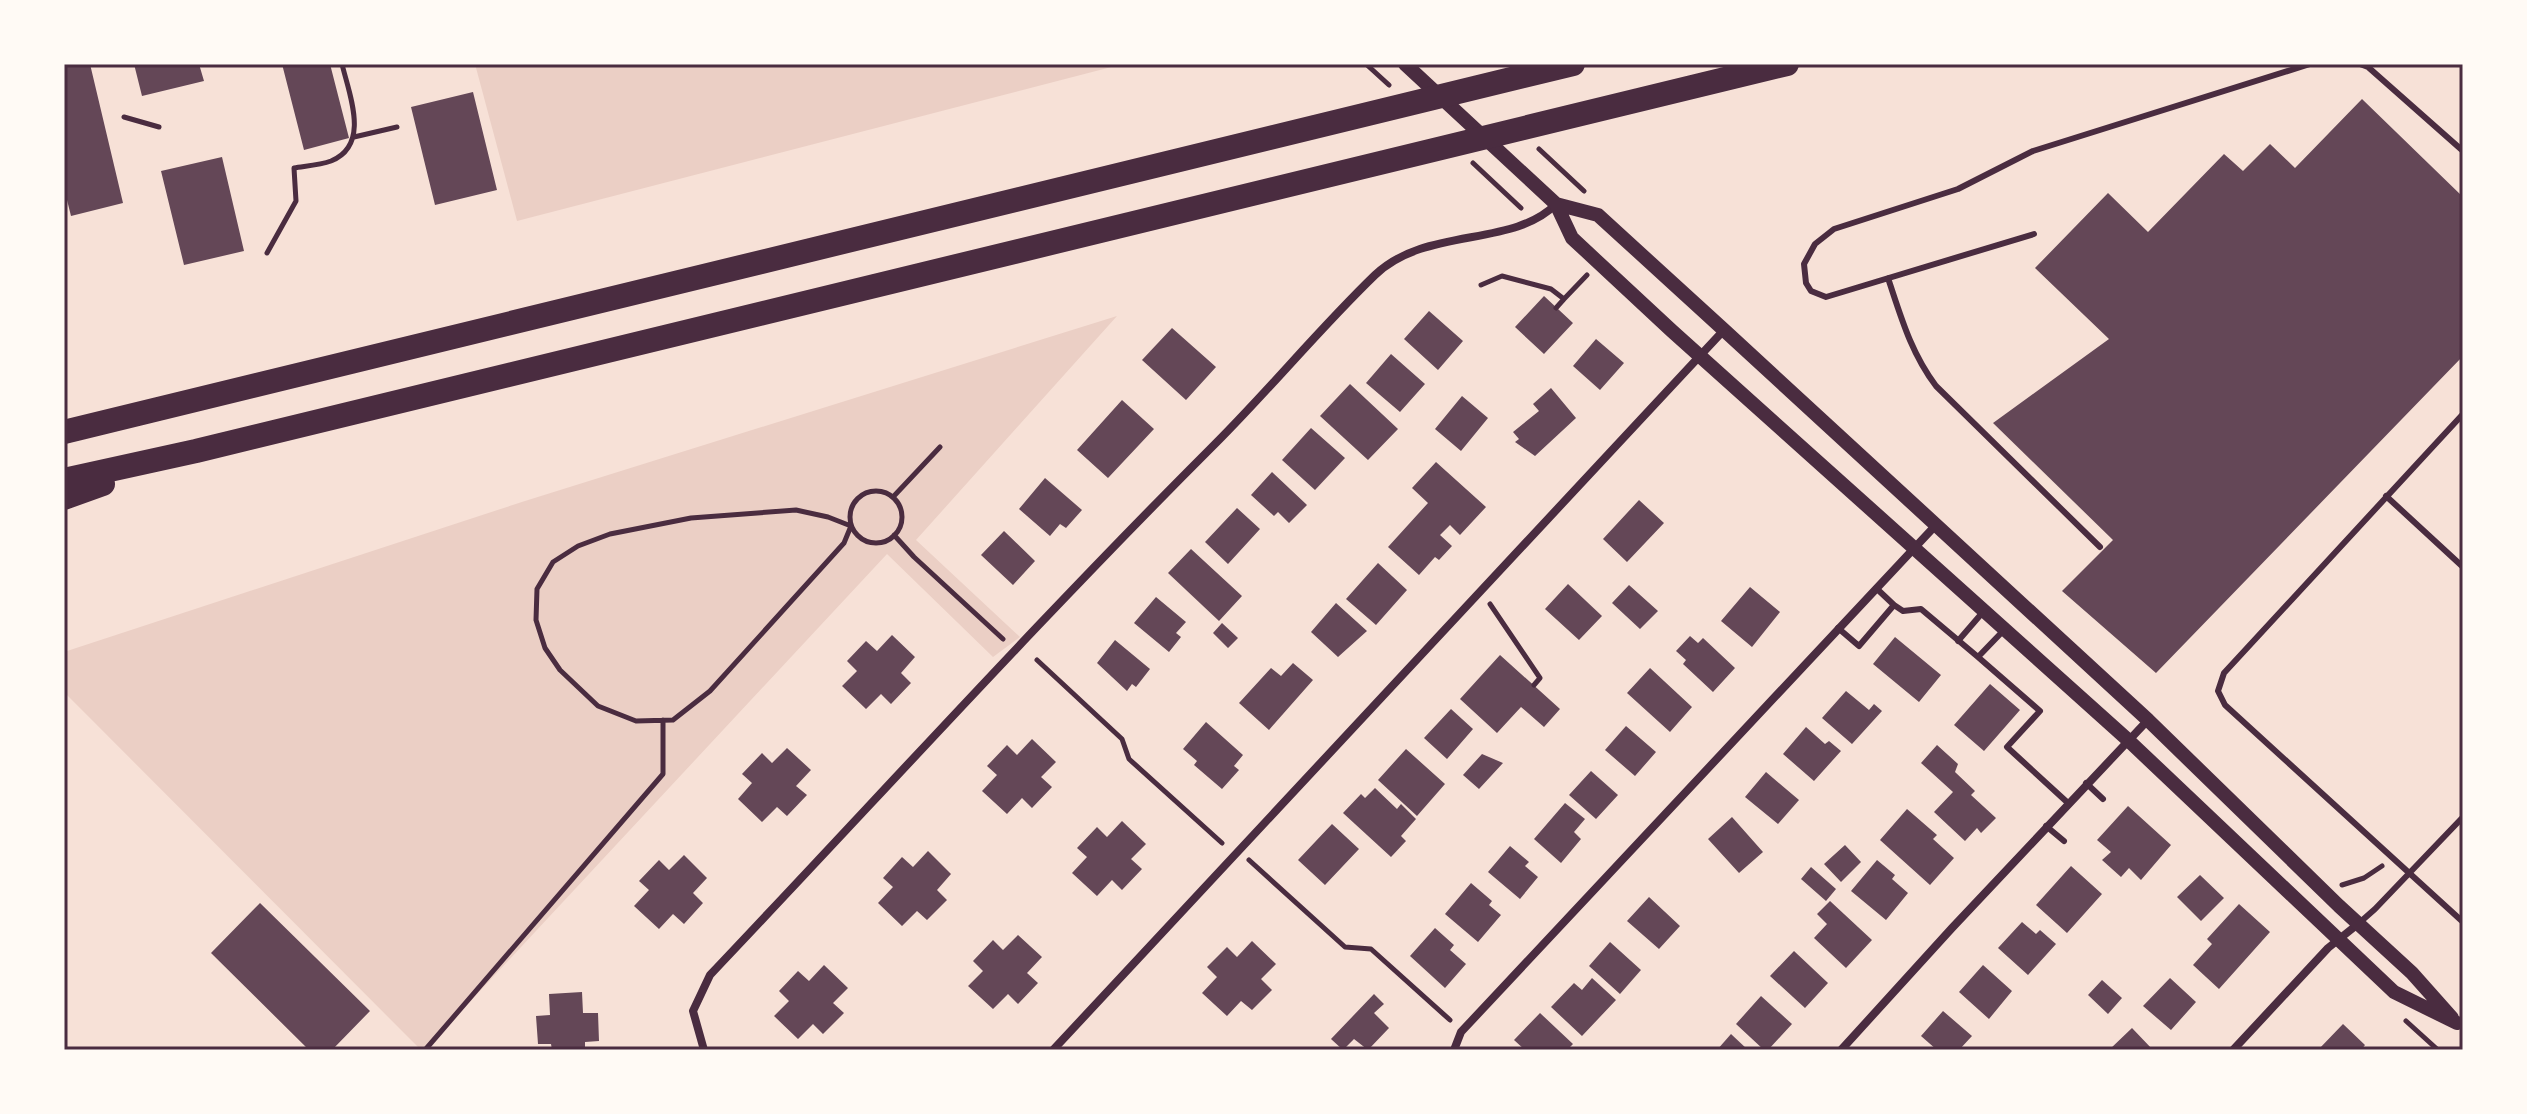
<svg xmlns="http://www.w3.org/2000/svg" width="2527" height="1114" viewBox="0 0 2527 1114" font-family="Montserrat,sans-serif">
	<rect width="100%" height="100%" fill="#f7e1d7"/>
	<path fill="#ebcfc5" d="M475,64H1123L517,221Z
		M1117,316L916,540L1020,637L993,657L887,554L425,1050H421L64,692V652L525,501Z"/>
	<path fill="#644757" d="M64,64H90L123,203L71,216L64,188Z
		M134,64H199L204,81L142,96Z
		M282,64H330L349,138L304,150Z
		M473,92L497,190L435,205L411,107Z
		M2362,99L2463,197V356L2156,673L2062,591L2113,540L1993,423L2109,339L2035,268L2108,193L2148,232L2224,154L2243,171L2270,144L2295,168Z
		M222,157L244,251L184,265L161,171Z
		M1544,296L1573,323L1544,354L1515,327Z
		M1429,311L1463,341L1438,370L1404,339Z
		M1172,328L1216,367L1186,400L1142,360Z
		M1596,339L1624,363L1600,390L1573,366Z
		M1391,354L1425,384L1400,412L1366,383Z
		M1350,384L1398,429L1368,460L1320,416Z
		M1551,388L1576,418L1535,456L1515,442L1519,439L1513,432L1539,411L1533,404Z
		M1462,396L1488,418L1461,451L1435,429Z
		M1122,400L1154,429L1108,478L1077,450Z
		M1311,428L1345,458L1315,490L1282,460Z
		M1436,462L1486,507L1460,535L1450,525L1440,535L1452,546L1439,560L1435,557L1419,575L1388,547L1428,503L1412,488Z
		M1272,472L1307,505L1289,523L1278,512L1274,516L1251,495Z
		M1045,478L1082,510L1066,528L1060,524L1050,536L1019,509Z
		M1639,500L1664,523L1627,562L1603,539Z
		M1237,508L1260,529L1228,564L1205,542Z
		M1004,531L1035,561L1013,585L981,555Z
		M1191,549L1242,596L1219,621L1168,573Z
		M1378,563L1407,590L1376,625L1346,599Z
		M1568,584L1602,616L1579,640L1545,609Z
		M1629,585L1658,611L1640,629L1612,603Z
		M1750,587L1780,612L1752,647L1721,621Z
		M1156,597L1186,622L1176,633L1181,637L1169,652L1134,623Z
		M1336,603L1367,631L1338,657L1311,632Z
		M1222,623L1238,638L1228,648L1213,633Z
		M892,635L915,657L901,673L911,683L891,704L881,694L866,709L842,686L857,671L847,661L866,641L877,651Z
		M1690,636L1698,643L1703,638L1735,668L1713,692L1683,664L1686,660L1676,651Z
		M1895,637L1941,675L1919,702L1873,664Z
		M1115,640L1150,669L1136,687L1132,684L1127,691L1097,663Z
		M1500,655L1560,709L1544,727L1521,707L1497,733L1460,699Z
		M1293,663L1313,680L1269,730L1239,703L1271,668L1281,676Z
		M1650,668L1692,707L1670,732L1627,693Z
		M1990,684L2020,710L1984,751L1954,725Z
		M1846,691L1869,710L1874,704L1882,711L1852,744L1822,718Z
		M1451,709L1473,729L1447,759L1424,738Z
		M1206,722L1243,755L1234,766L1239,770L1222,789L1194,765L1197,761L1183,749Z
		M1626,726L1656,752L1635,776L1605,750Z
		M1806,727L1825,744L1829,741L1841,751L1814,781L1783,754Z
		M1032,739L1056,762L1041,777L1052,787L1032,808L1022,798L1007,814L982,791L997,775L987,766L1007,745L1017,755Z
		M1937,745L1958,764L1955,772L1975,791L1971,795L1996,818L1981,833L1977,828L1965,841L1934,812L1953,792L1921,763Z
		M787,748L811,770L796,786L807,795L787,816L777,807L762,822L738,799L752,783L742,774L762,753L772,763Z
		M1406,749L1445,784L1417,816L1378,780Z
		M1482,754L1503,763L1479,789L1463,775Z
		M1591,771L1618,795L1596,819L1569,795Z
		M1766,772L1799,800L1778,824L1745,797Z
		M1375,788L1397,809L1401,804L1416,819L1401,836L1406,841L1391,857L1343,813L1361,794L1365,798Z
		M1565,803L1585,819L1574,832L1581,839L1561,863L1534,839Z
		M2128,806L2171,845L2141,880L2129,868L2121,877L2102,860L2111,852L2097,840Z
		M1907,809L1937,835L1933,839L1954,858L1930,885L1880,840Z
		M1732,817L1763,852L1739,873L1708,839Z
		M1122,821L1146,844L1131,859L1142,869L1122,890L1112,880L1097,896L1072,873L1087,857L1077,848L1097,827L1107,837Z
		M1332,824L1359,849L1325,885L1298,860Z
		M1845,845L1861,862L1841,882L1824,864Z
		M1510,846L1529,862L1525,866L1538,877L1520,899L1488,872Z
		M928,851L951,874L937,890L947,900L927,920L917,911L902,926L878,903L893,887L883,878L902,857L913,867Z
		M684,855L707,878L693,893L703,903L684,924L673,914L659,929L634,906L649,890L639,881L659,860L669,870Z
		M1877,860L1895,875L1892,879L1908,893L1886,920L1851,891Z
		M2071,866L2102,894L2067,933L2036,905Z
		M1811,867L1836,889L1826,901L1801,879Z
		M2200,875L2224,898L2201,921L2177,897Z
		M1471,883L1492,901L1489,905L1501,915L1478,942L1445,914Z
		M1649,897L1680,926L1659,949L1627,921Z
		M1830,901L1872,940L1846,968L1814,938L1827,924L1817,914Z
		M260,903L370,1011L332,1050H309L211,953Z
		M2239,904L2270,932L2219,989L2193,965L2212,944L2207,939Z
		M2022,922L2036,934L2040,930L2056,944L2028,975L1998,948Z
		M1435,928L1454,945L1450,950L1466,964L1445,988L1410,956Z
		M1018,935L1042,957L1027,973L1038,983L1018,1004L1008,994L993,1009L968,986L983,971L973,961L993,940L1003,950Z
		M1252,941L1276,964L1261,979L1272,990L1252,1010L1241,1001L1227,1016L1202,993L1217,977L1207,967L1227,947L1237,957Z
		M1610,942L1641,970L1620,994L1589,966Z
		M1794,951L1828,983L1805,1008L1770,976Z
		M824,965L848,988L833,1003L844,1013L823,1034L813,1024L798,1039L774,1016L789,1001L779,991L798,971L809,981Z
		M1983,965L2012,991L1989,1019L1959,992Z
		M1592,978L1616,1000L1582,1036L1551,1007L1574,983L1582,990Z
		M2170,978L2196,1002L2171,1030L2143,1006Z
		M2102,980L2122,998L2108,1014L2088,995Z
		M582,992L583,1013H598L599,1041L585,1042V1050H552L551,1044H538L536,1016L550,1015L549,994Z
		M1374,994L1384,1004L1374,1013L1389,1028L1368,1050L1354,1039L1343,1050L1331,1039Z
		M1761,996L1792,1024L1768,1050H1764L1736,1024Z
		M1943,1011L1972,1036L1959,1050H1937L1921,1036Z
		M1540,1013L1573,1044L1567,1050H1525L1514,1040Z
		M2343,1024L2365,1045L2361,1050H2318Z
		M2132,1028L2153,1050H2109Z
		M1731,1034L1748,1050H1717Z"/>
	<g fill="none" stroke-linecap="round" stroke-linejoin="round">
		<path stroke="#4a2c40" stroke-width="5" d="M1366,64L1389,85
			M124,117L159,127
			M354,137L397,127
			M1539,149L1584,191
			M1473,163L1521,208
			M267,253L296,201L294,168C306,166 320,165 331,161C371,145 349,94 342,64
			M1481,285L1502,276L1551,289L1564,299L1587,275
			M1556,308L1564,299
			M850 517a26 26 0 1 1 52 0a26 26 0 1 1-52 0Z
			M893,497L940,447
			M796,510L828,517L851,526L844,543L710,691L673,720L636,721L598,706L560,670L545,648L536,620L537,589L553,562L578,546L610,534L691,518Z
			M894,535L914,557L1003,639
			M1490,604L1540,678L1534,685
			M1037,660L1122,739L1129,759L1222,843
			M1249,860L1345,947L1371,949L1450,1020
			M2342,885L2364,878L2382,866
			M2406,1021L2438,1050
			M425,1050L663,774V720"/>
		<path stroke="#4a2c40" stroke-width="6" d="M2360,64L2368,67L2463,151
			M2034,234L1826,297L1811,291L1806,283L1804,264L1815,244L1834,229L1958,189L2033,151L2310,64
			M1888,278C1901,317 1911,353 1936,386L2100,547
			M2463,414L2224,673L2218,691L2225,705L2463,922
			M2386,496L2463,567
			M1876,588L1894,605
			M1838,628L1859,646L1894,605L1903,611L1921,609L1978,657
			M2004,630L1978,657L2040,711L2007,747L2068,803
			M1958,641L1983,612
			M2086,783L2103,799
			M2046,826L2064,841
			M2358,924L2375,909L2463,817"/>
		<path stroke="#4a2c40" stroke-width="8" d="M704,1050L693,1011L710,975C876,800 1038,621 1209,450C1266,394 1317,331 1375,275C1426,226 1513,248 1556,204
			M1053,1050L1724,330
			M1454,1050L1461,1032L1935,526
			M1841,1050L1952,928L2148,720
			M2233,1050L2328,948L2358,924"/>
		<path stroke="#4a2c40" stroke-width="14" d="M1405,64L1556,204L1572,238L1672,331L2128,740L2394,992L2457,1023
			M1556,204L1598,215L1724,330L2148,720L2339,906L2412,973L2452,1018"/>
		<path stroke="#4a2c40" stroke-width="24" d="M64,432L1573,64
			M64,480L196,451L1787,64
			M64,498L103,484"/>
	</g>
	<rect width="2527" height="1114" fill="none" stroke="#fffaf5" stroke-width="132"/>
	<rect x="66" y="66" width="2395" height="982" fill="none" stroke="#4a2c40" stroke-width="3"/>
</svg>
